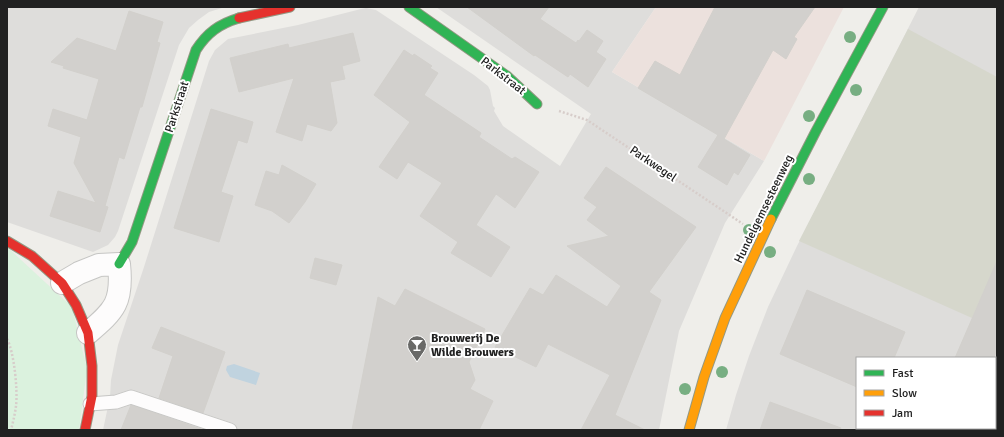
<svg xmlns="http://www.w3.org/2000/svg" width="1004" height="437" viewBox="0 0 1004 437" font-family="Signika,sans-serif">
	<rect width="100%" height="100%" fill="#efeeea"/>
	<path fill="#dedddb" fill-rule="evenodd" d="M7,7H225L209,12L198,20L189,28L179,45L118,231L115,237L108,245L93,252L7,222Z
		M436,7H656L612,72L764,161L725,223L679,331L659,430H103L110,397L111,380L118,345L144,267L209,61L215,50L228,39L298,25L361,9L366,8L376,10L474,75L488,86L490,90L493,106L495,108L494,111L503,126L560,166L591,114Z
		M919,7H997V430H726L736,395L749,356L768,307L797,246ZM857,358H995V428H857Z"/>
	<path fill="#ece1dd" d="M656,7H844L764,161L612,72Z"/>
	<path fill="#d6d7cc" d="M908,29L997,77V261L972,318L799,241Z"/>
	<path fill="#dbf2de" d="M7,247L72,307L87,369L79,430H7Z"/>
	<path fill="#c0d3df" d="M234,364L260,373L256,385L230,377L226,370L227,366Z"/>
	<path fill="#d2d0cd" stroke="#d2d0cc" d="M467,7H549L540,19L576,43L578,40L579,41L587,30L603,41L596,52L606,59L588,87L570,74L568,77L535,55L534,56Z
		M715,7H815L794,37L797,39L786,59L773,50L724,139L750,155L738,175L734,172L727,185L698,167L718,135L638,88L655,61L680,75Z
		M129,11L163,22L157,42L160,43L142,107H140L124,159L119,157L105,206L108,207L100,232L50,216L58,191L96,203L74,163L81,137L48,126L53,109L87,120L99,79L63,68L64,66L51,62L77,38L116,51Z
		M353,33L360,61L342,66L345,79L330,82L337,123L331,131L307,124L302,141L276,132L294,78L239,92L230,58L288,44L289,48Z
		M404,50L413,56L414,54L432,66L430,68L438,73L424,95L481,133L479,137L512,159L515,157L539,172L515,208L496,194L476,225L510,247L491,277L451,253L458,242L420,216L442,183L408,162L397,179L379,167L410,122L374,95Z
		M211,109L253,122L247,143L238,140L221,192L233,196L219,242L174,228Z
		M282,165L316,184L305,202L289,223L272,211L255,205L266,171L279,175Z
		M606,167L696,227L649,292L661,300L615,415L645,430H581L610,375L548,344L536,367L495,347L530,288L543,295L556,275L607,307L621,286L567,246L609,236L587,220L597,207L584,198Z
		M315,258L342,265L336,285L310,278Z
		M997,261V349L994,358H955Z
		M405,289L485,329L469,362L475,380L470,389L493,401L479,430H352L378,297L395,306Z
		M807,290L905,332L894,358H857V387L780,354Z
		M161,327L225,352L203,413L159,398L173,356L152,348Z
		M770,402L841,428L840,430H760Z
		M131,405L201,429V430H121Z"/>
	<g fill="none" stroke-linecap="round" stroke-linejoin="round">
		<defs>
			<path id="lane" d="M90,404L116,402L131,397L230,430"/>
			<path id="street" d="M62,283L79,273L99,265L119,264C123,302 115,310 88,333"/>
			<path id="fast" d="M409,7L507,76L537,104
				M771,219L816,131L883,7
				M119,264L132,242L196,50C207,33 219,24 239,18"/>
			<path id="slow" d="M689,430L704,377L725,318L771,219"/>
			<path id="jam" d="M239,18L290,7
				M7,241L32,256L62,283L76,305L88,333L92,366V396L85,430"/>
		</defs>
		<use href="#lane" stroke="#c6c6c4" stroke-width="15"/>
		<use href="#street" stroke="#c6c6c4" stroke-width="24"/>
		<use href="#fast" stroke="#939883" stroke-width="11"/>
		<use href="#slow" stroke="#939883" stroke-width="11"/>
		<use href="#jam" stroke="#939883" stroke-width="11"/>
		<path stroke="#d7cdca" stroke-width="2.5" stroke-dasharray="2 2" stroke-linecap="butt" d="M559,111L587,120L743,224
			M7,339C14,351 18,391 16,406C15,414 13,422 11,430"/>
		<use href="#lane" stroke="#fdfcfc" stroke-width="13"/>
		<use href="#street" stroke="#fdfcfc" stroke-width="22"/>
		<use href="#fast" stroke="#30b455" stroke-width="9"/>
		<use href="#slow" stroke="#ff9f0a" stroke-width="9"/>
		<use href="#jam" stroke="#e5322d" stroke-width="9"/>
	</g>
	<g fill="#77ae82">
		<circle cx="850" cy="37" r="6"/>
		<circle cx="856" cy="90" r="6"/>
		<circle cx="809" cy="116" r="6"/>
		<circle cx="809" cy="179" r="6"/>
		<circle cx="749" cy="230" r="6"/>
		<circle cx="770" cy="252" r="6"/>
		<circle cx="722" cy="372" r="6"/>
		<circle cx="685" cy="389" r="6"/>
	</g>
	<defs>
		<symbol id="bar-pin" viewBox="-11 -11 22 30"><path d="M0 17L-7.5 6A9.5 9.5 0 1 1 7.5 6Z" fill="#696967" stroke="#fff"/><path d="M-6-5H6L.8 .8V4.5H3.5V6h-7V4.5H-.8V.8Z" fill="#fff"/></symbol>
	</defs>
	<g fill-rule="evenodd">
		<use href="#bar-pin" x="406" y="334" width="22" height="30"/>
	</g>
	<g text-anchor="middle" dominant-baseline="central" stroke-width="4" stroke-linejoin="round" paint-order="stroke">
		<g font-size="12" fill="#212121" stroke="#fff">
			<text transform="translate(503 76) rotate(38)">Parkstraat</text>
			<text transform="translate(177 107) rotate(-72)">Parkstraat</text>
			<text transform="translate(653 164) rotate(34)">Parkwegel</text>
			<text transform="translate(764 209) rotate(-64)">Hundelgemsesteenweg</text>
		</g>
		<g font-size="12" font-weight="bold" fill="#212121" stroke="#fff" text-anchor="start">
			<text x="431" y="338">Brouwerij De<tspan x="431" dy="14">Wilde Brouwers</tspan></text>
		</g>
	</g>
	<rect width="1004" height="437" fill="none" stroke="#212121" stroke-width="16"/>
	<rect x="856" y="357" width="140" height="72" fill="#ffffff" stroke="#a6a6a6"/>
	<rect x="864" y="370" width="20" height="6" fill="#30b455" stroke="#a6a6a6"/>
	<text x="892" y="377" font-size="12" fill="#212121">Fast</text>
	<rect x="864" y="390" width="20" height="6" fill="#ff9f0a" stroke="#a6a6a6"/>
	<text x="892" y="397" font-size="12" fill="#212121">Slow</text>
	<rect x="864" y="410" width="20" height="6" fill="#e5322d" stroke="#a6a6a6"/>
	<text x="892" y="417" font-size="12" fill="#212121">Jam</text>
</svg>
